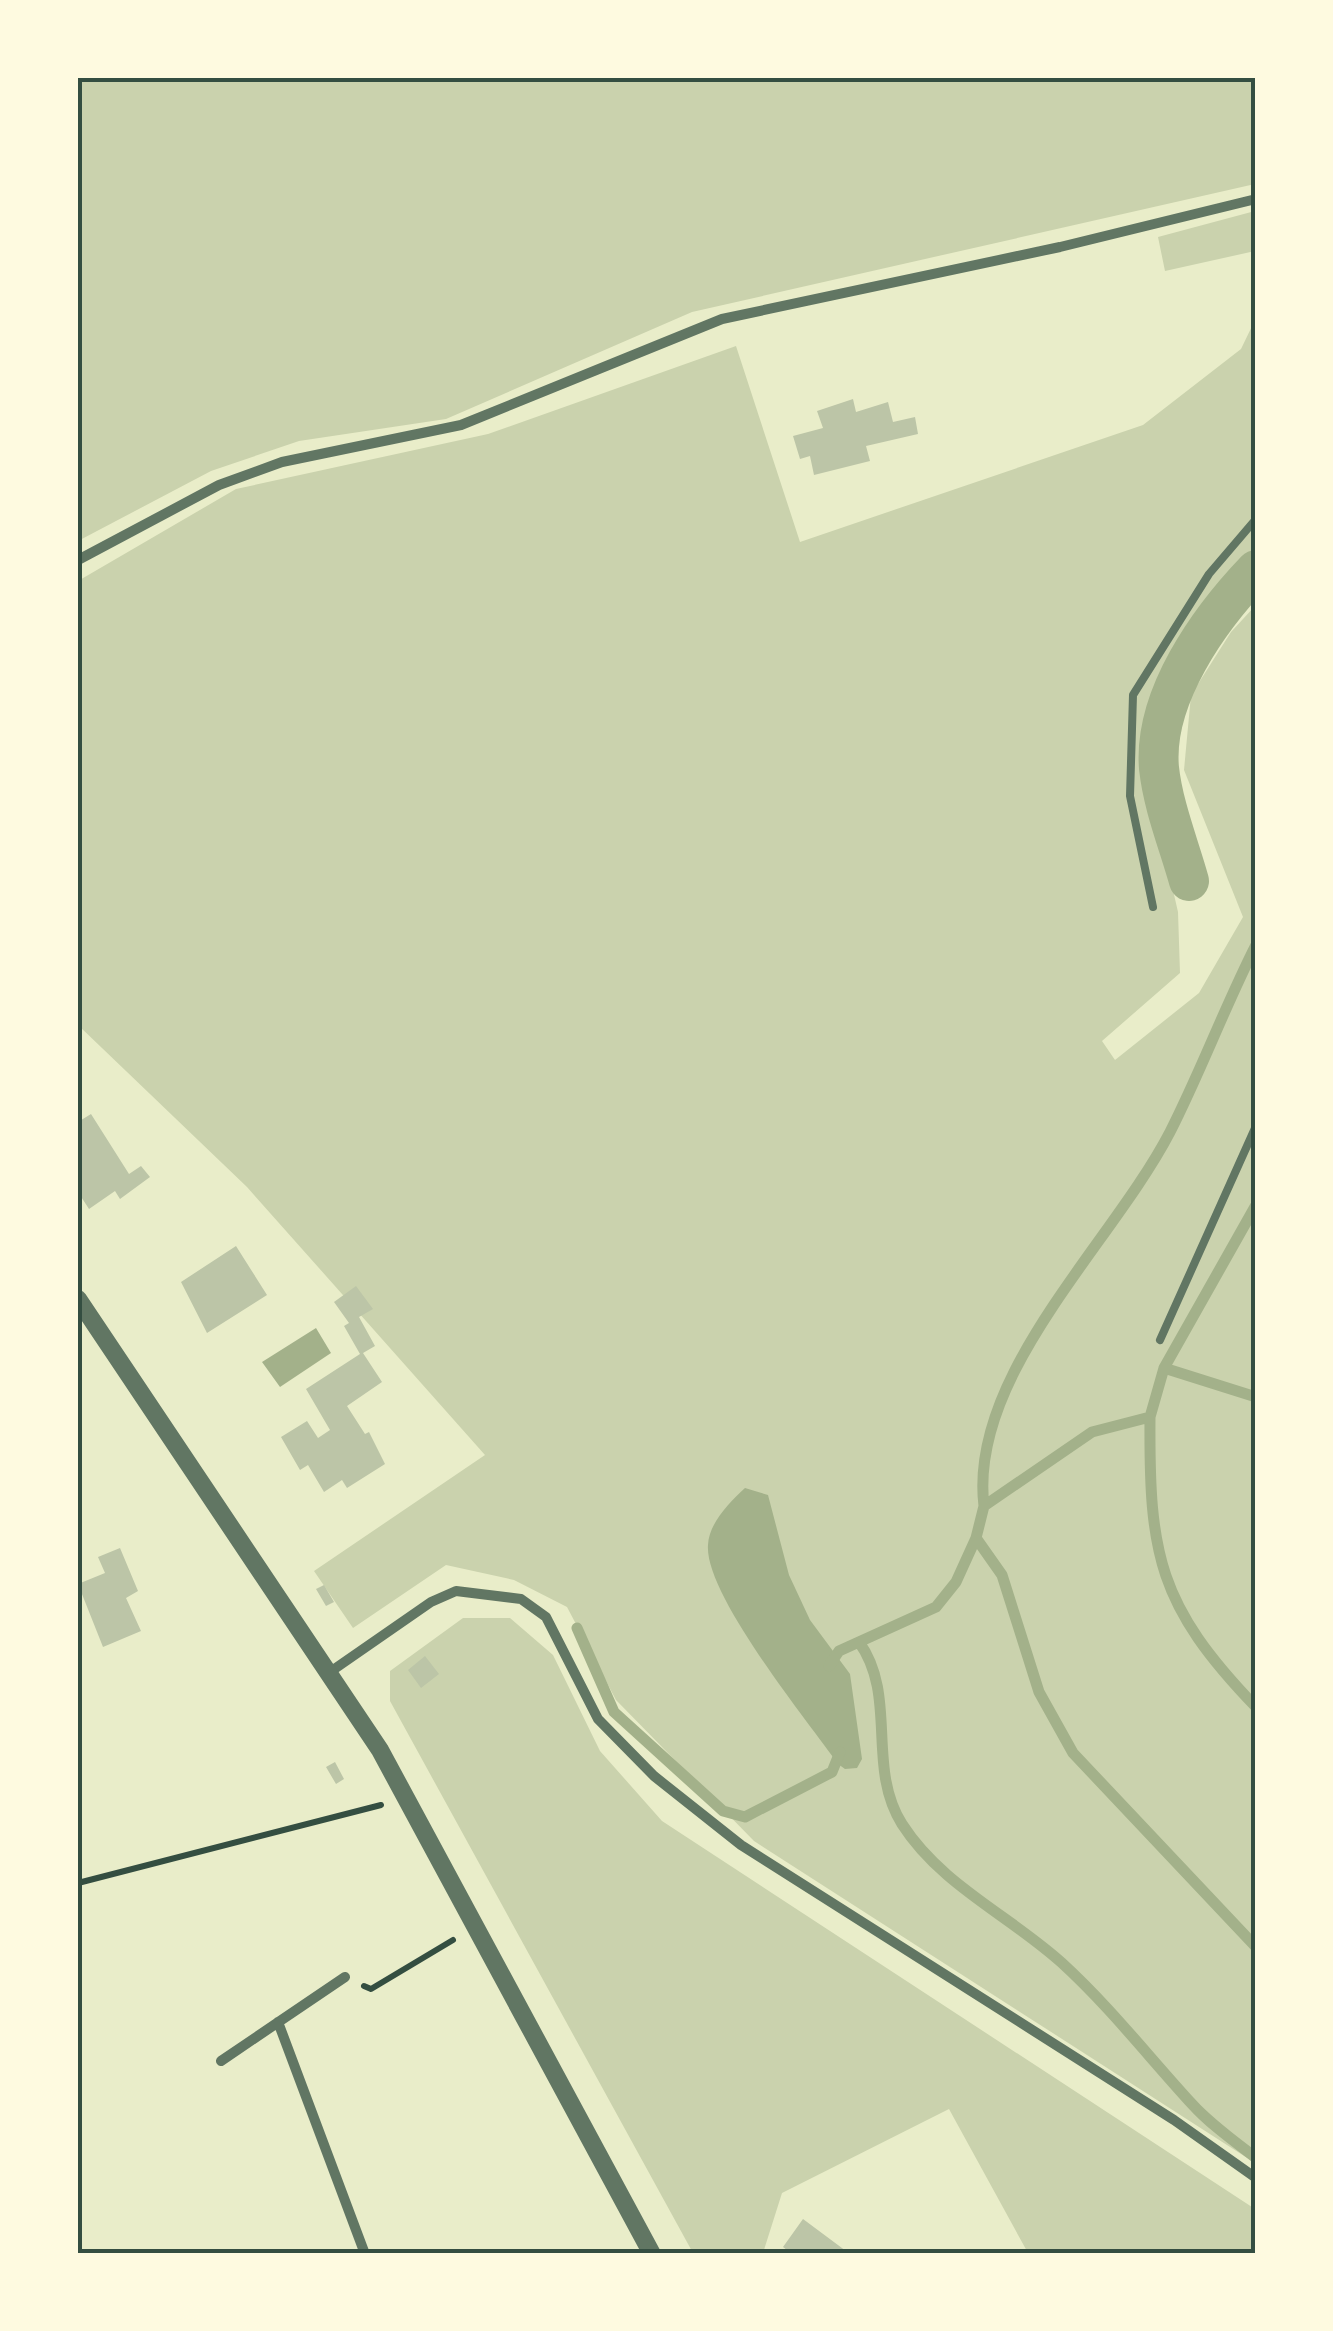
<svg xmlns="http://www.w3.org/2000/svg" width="1333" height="2331" viewBox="0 0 1333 2331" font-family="Karla,sans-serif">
	<rect width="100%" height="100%" fill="#e9edc9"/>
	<path fill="#cad2ad" d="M78,78H1255V184L692,312L446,419L299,441L211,471L78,541Z
		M1255,211V251L1165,271L1158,237Z
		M1255,320V554L1212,599L1162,684L1143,759L1178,912L1180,973L1102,1041L1115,1060L1199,993L1243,917L1184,770L1191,695L1231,632L1255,606V2163L754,1841L616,1700L567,1607L514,1580L446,1565L353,1628L314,1571L485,1455L247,1187L78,1025V581L236,489L488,434L736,346L800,542L1143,425L1241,349Z
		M463,1618H510L553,1655L600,1751L662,1821L1255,2209V2253H1028L949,2109L782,2193L763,2253H693L390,1701V1671Z"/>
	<path fill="#a3b18a" d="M316,1328L331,1353L280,1387L262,1362Z
		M745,1488L768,1495L789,1575L810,1620L850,1674L862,1759L857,1768L845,1769L838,1764C807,1720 704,1594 708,1545C709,1523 729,1503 745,1488Z"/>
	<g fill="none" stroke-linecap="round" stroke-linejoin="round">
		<path stroke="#a3b18a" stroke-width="11" d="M1164,1368L1256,1397
			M1150,1417C1149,1555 1158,1605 1256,1707
			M984,1506C968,1375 1112,1244 1170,1132C1201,1071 1225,1006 1256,945
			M976,1538L1002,1575L1039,1692L1073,1753L1256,1947
			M577,1628L614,1712L723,1811L745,1817L832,1772L840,1752
			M859,1642C898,1696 866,1767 902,1824C941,1885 1009,1915 1062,1963C1110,2007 1148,2056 1192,2104C1210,2124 1234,2141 1256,2158
			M829,1666L839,1651L936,1607L956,1582L976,1538L984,1506L1092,1432L1150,1417L1164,1368L1256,1205"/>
		<path stroke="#a3b18a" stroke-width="40" d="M1189,881C1179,845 1163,806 1159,768C1153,697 1209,619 1256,570"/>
	</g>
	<path fill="#bcc5a7" d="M853,399L856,412L888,402L893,422L915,417L918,434L866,446L870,461L814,475L810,456L800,459L793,436L823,428L817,411Z
		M91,1114L129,1174L141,1166L150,1177L120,1199L115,1191L89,1209L78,1192V1122Z
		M236,1246L267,1295L207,1333L181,1282Z
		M356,1286L373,1309L359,1317L375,1346L363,1353L382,1382L347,1406L365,1434L369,1432L385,1464L347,1488L342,1480L324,1492L308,1465L300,1470L281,1437L307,1421L318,1438L330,1430L306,1389L360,1354L344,1326L349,1323L334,1302Z
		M120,1548L138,1591L126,1598L141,1631L103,1647L78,1584L105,1573L98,1557Z
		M324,1585L334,1602L326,1606L316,1589Z
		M425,1656L439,1674L421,1688L408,1670Z
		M335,1762L344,1779L336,1784L326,1767Z
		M803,2219L850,2254H792L783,2247Z"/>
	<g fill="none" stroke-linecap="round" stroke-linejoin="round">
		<path stroke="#344e41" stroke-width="6" d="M78,1883L381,1805
			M364,1986L371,1989L453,1940"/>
		<path stroke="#617663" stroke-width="8" d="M1153,907L1130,796L1133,695L1209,574L1256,519
			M1160,1340L1256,1126"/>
		<path stroke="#617663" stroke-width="10" d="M78,560L219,485L282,462L461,425L722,319L1060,247L1256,199
			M330,1672L431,1602L456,1591L521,1599L546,1617L598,1719L654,1776L741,1845L1174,2120L1256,2178
			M278,2022L365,2254
			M221,2061L345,1977"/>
		<path stroke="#617663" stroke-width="18" d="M78,1299L380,1750L652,2254"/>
	</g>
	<rect width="1333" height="2331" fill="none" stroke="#fefae0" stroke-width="160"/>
	<rect x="80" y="80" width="1173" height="2171" fill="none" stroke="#344e41" stroke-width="4"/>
</svg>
